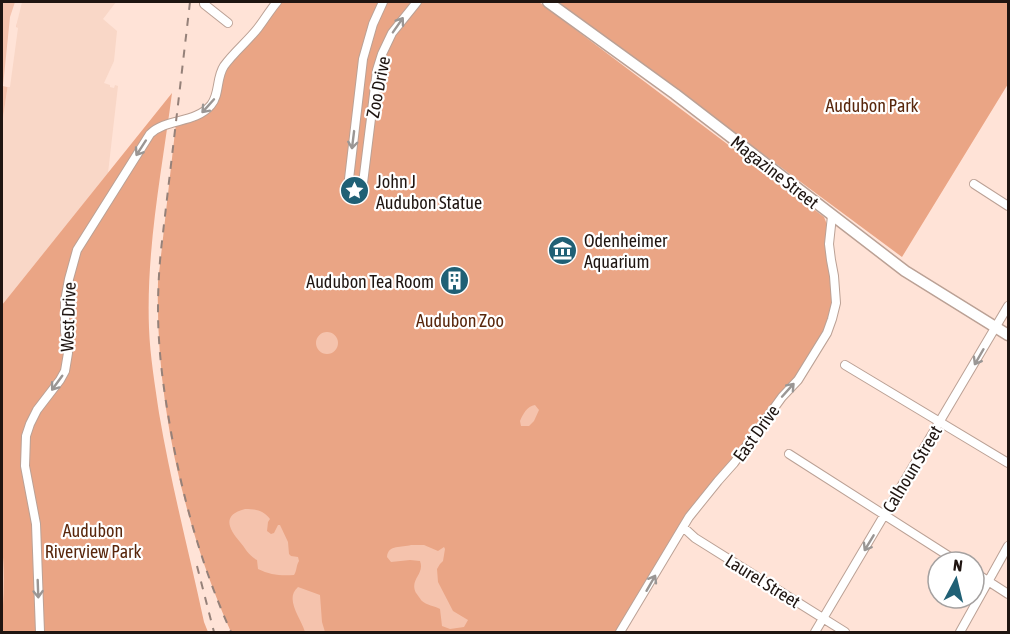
<svg xmlns="http://www.w3.org/2000/svg" width="1010" height="634" viewBox="0 0 1010 634" font-family="'Asap Condensed',sans-serif">
	<rect width="100%" height="100%" fill="#ffe3d7"/>
	<path fill="#f9d7c7" d="M20,2H116L103,19L117,31L114,61L104,83L110,85V87L114,88L115,85L118,86L108,173L2,305V147L3,137L2,125Z"/>
	<path fill="#eaa585" d="M277,2H539L824,217L830,232L836,303L815,354L683,527L620,632H231C183,525 155,400 158,282L176,123L212,104L223,67Z
		M558,2H1008V84L902,257Z
		M172,93C162,170 146,249 149,328C150,356 155,385 159,413C171,484 189,552 204,622L208,632H2C3,603 5,573 2,544V305Z"/>
	<path fill="#f5c3ad" d="M2,2H20L2,125Z
		M316 343a11 11 0 1 1 22 0a11 11 0 1 1-22 0Z
		M535,405L539,410L534,421L529,426H521L520,421C523,414 527,406 535,405Z
		M245,509C256,509 263,510 270,519L268,522L267,531L271,534L274,533L278,525H280L288,542L289,554L291,556L298,557L299,561C296,566 297,570 294,575C281,576 270,575 258,569L257,560C248,555 246,549 240,542C228,528 222,515 245,509Z
		M411,545H424L438,551L444,547L445,549L443,561L440,564L437,569L438,582L453,611L468,620L464,627L450,629L442,626L440,609C435,606 426,605 422,601C421,600 417,594 416,593C409,579 425,575 420,561L410,560L391,562L387,557C388,544 402,548 411,545Z
		M298,587L320,595L322,622L325,632H305C301,618 284,599 298,587Z"/>
	<path fill="#ffe3d7" d="M15,2H22L16,27L18,28L10,87H7L3,86L10,17Z"/>
	<g fill="none" stroke-linecap="round" stroke-linejoin="round">
		<defs>
			<path id="street" d="M204,2V4L228,23
				M349,179L363,59L373,24L383,2
				M363,183L377,70L382,54L392,33L417,2
				M974,184L1008,206
				M845,365L1008,463
				M789,454L958,562
				M683,527L695,538L845,632
				M974,572L1008,594
				M40,632L36,524L25,466L26,436L30,424L37,410L60,380L65,371L68,353L65,332V301L69,279L77,250L150,134C166,118 195,124 211,105C220,94 216,78 224,66C234,52 248,41 258,28C265,19 270,10 277,2
				M620,632L689,517L718,481L734,463L782,397L798,380L827,333L832,319L836,303L834,276L831,260L829,244L832,216
				M815,632L1008,306
				M960,632L1008,546"/>
			<path id="secondary" d="M548,2L675,94L905,271L1008,335"/>
		</defs>
		<use href="#street" stroke="#bba195" stroke-width="10"/>
		<use href="#secondary" stroke="#bba195" stroke-width="13"/>
		<use href="#street" stroke="#fff" stroke-width="8"/>
		<use href="#secondary" stroke="#fff" stroke-width="10"/>
		<path stroke="#958179" stroke-width="2" stroke-dasharray="8 8" stroke-linecap="butt" d="M190,2L161,250C159,270 158,289 158,309C158,344 162,379 168,414C180,489 200,563 231,632
			M197,566L214,632"/>
	</g>
	<defs><path id="oneway-shaft" d="M-6 0H5M1.5-3L5.5 0L1.5 3" fill="none" stroke-width="1.6" stroke-linecap="round" stroke-linejoin="round" transform="scale(1.5)"/></defs>
	<g stroke="#9a9694">
		<use href="#oneway-shaft" transform="translate(398 25) rotate(-55)"/>
		<use href="#oneway-shaft" transform="translate(208 106) rotate(132)"/>
		<use href="#oneway-shaft" transform="translate(353 140) rotate(97)"/>
		<use href="#oneway-shaft" transform="translate(141 148) rotate(123)"/>
		<use href="#oneway-shaft" transform="translate(979 357) rotate(120)"/>
		<use href="#oneway-shaft" transform="translate(57 383) rotate(126)"/>
		<use href="#oneway-shaft" transform="translate(788 390) rotate(-48)"/>
		<use href="#oneway-shaft" transform="translate(869 543) rotate(121)"/>
		<use href="#oneway-shaft" transform="translate(651 583) rotate(-60)"/>
		<use href="#oneway-shaft" transform="translate(38 589) rotate(88)"/>
	</g>
	<defs>
		<symbol id="sight-disc" viewBox="-11 -11 22 22"><circle r="9.5" fill="#206075" stroke="#fff"/><path d="M0-6L1.8-2.2L6-1.7L2.9 1.2L3.7 5.4L0 3.3L-3.7 5.4L-2.9 1.2L-6-1.7L-1.8-2.2Z" fill="#fff"/></symbol>
		<symbol id="museum-disc" viewBox="-11 -11 22 22"><circle r="9.5" fill="#206075" stroke="#fff"/><path d="M0-6L6-3V-2H-6V-3ZM-5-1h2V3h-2ZM-1-1h2V3h-2ZM3-1h2V3H3ZM-6 4H6V6H-6Z" fill="#fff"/></symbol>
		<symbol id="building-disc" viewBox="-11 -11 22 22"><circle r="9.5" fill="#206075" stroke="#fff"/><path d="M-4-6H4V6H1V3H-1V6H-4ZM-2.5-4.3h1.7v1.8h-1.7ZM.8-4.3h1.7v1.8H.8ZM-2.5-1h1.7V.8h-1.7ZM.8-1h1.7V.8H.8Z" fill="#fff"/></symbol>
	</defs>
	<g fill-rule="evenodd">
		<use href="#sight-disc" x="338" y="174" width="33" height="33"/>
		<use href="#museum-disc" x="546" y="234" width="33" height="33"/>
		<use href="#building-disc" x="438" y="264" width="33" height="33"/>
	</g>
	<g text-anchor="middle" dominant-baseline="central" stroke-width="4.5" stroke-linejoin="round" paint-order="stroke">
		<g font-size="18" fill="#1f1511" stroke="#fff">
			<text transform="translate(378 87) rotate(-79)">Zoo Drive</text>
			<text transform="translate(775 172) rotate(38)">Magazine Street</text>
			<text transform="translate(68 317) rotate(-88)">West Drive</text>
			<text transform="translate(756 433) rotate(-54)">East Drive</text>
			<text transform="translate(912 469) rotate(-59)">Calhoun Street</text>
			<text transform="translate(763 581) rotate(32)">Laurel Street</text>
		</g>
		<g font-size="18" fill="#59270c" stroke="#fff">
			<text x="872" y="105">Audubon Park</text>
			<text x="460" y="320">Audubon Zoo</text>
			<text x="93" y="530">Audubon<tspan x="93" dy="21">Riverview Park</tspan></text>
		</g>
		<g font-size="18" fill="#1f1511" stroke="#fff" text-anchor="start">
			<text x="376" y="181">John J<tspan x="376" dy="21">Audubon Statue</tspan></text>
			<text x="584" y="240">Odenheimer<tspan x="584" dy="21">Aquarium</tspan></text>
			<text x="434" y="281" text-anchor="end">Audubon Tea Room</text>
		</g>
	</g>
	<rect width="1010" height="634" fill="none" stroke="#1f1511" stroke-width="6"/>
	<g transform="translate(956 580) rotate(7)"><circle r="28" fill="#ffffff" stroke="#a5a1a0" stroke-width="1.5"/>
	<path d="M0-4.5L10 22L0 15L-10 22Z" fill="#206075"/>
	<text y="-9" font-size="16" font-weight="bold" text-anchor="middle" fill="#1f1511">N</text>
	</g>
</svg>
